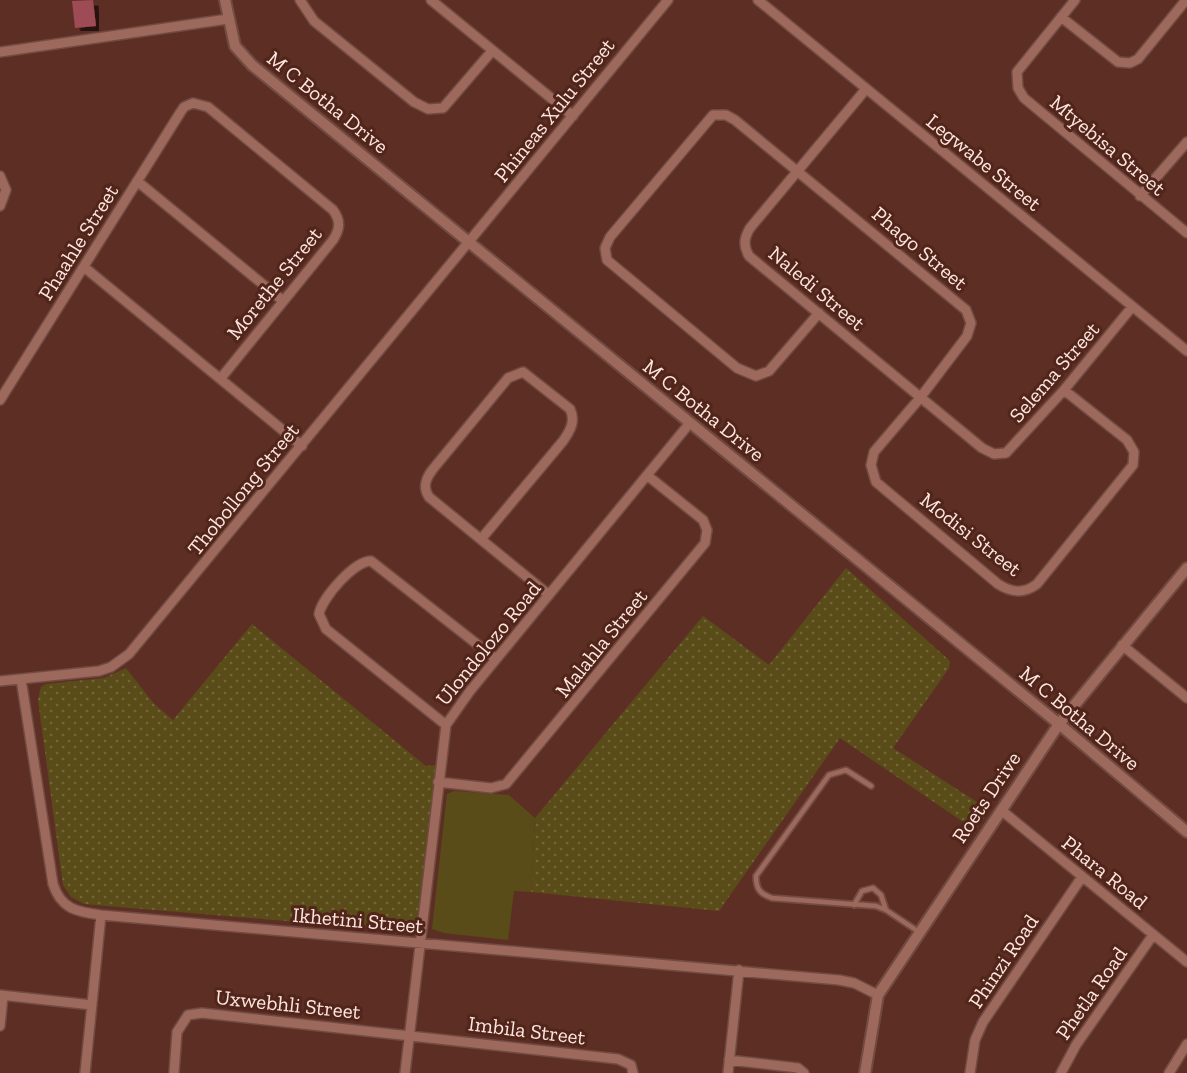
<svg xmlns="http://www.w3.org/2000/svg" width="1187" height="1073" viewBox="0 0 1187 1073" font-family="'Zilla Slab',serif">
	<defs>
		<pattern id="grass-dots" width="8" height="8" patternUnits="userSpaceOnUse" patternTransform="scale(1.5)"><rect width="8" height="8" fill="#594c19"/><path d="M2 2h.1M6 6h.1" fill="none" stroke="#72663a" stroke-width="1.8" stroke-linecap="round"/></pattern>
		<filter id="shadow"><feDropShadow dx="5.5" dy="5.5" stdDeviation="0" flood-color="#0009"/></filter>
	</defs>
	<rect width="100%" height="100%" fill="#5d2f24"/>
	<path fill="url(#grass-dots)" d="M846,568L950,661L949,668L893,748L980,804L986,815L975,830L840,738L719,911L531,892L535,818L703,616L769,665Z
		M252,624L421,762L426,766L437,765L417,927L405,931L84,904L71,897L63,885L38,700L41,687L46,684L104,678L126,668L154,704L173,720Z"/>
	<path fill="#594c19" d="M454,791L509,795L535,818L531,892L514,891L508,940L444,933L432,929L447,794Z"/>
	<path fill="#9e4c54" filter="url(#shadow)" d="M93,0L96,26L75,28L72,1Z"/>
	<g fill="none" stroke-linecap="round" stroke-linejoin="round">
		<defs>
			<path id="service" d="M871,786L846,770L829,775L756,876C756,889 760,894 772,898L876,906L886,910L919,932
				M854,905L862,891L873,888L881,895L886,910"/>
			<path id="minor" d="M300,0L314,21L414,102L428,109L443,108L492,51
				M431,0L573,116
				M758,0L1187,351
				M1075,0L1017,72L1018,88L1024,98L1187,233
				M1061,17L1118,62L1130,63L1138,59L1186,0
				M0,52L228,19
				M866,89L750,228C744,238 743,246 749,256L982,448L994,454L1006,453L1064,390L1132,307
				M0,176L6,190L0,206
				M137,181L282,300
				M1140,196L1187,142
				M84,267L302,446
				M819,313L769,371L756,376L737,368L607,260L605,248L610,237L713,115H726L735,120L966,310L971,323L967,336L920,398L874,452L871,465L876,482L998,584C1012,593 1024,594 1037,584L1133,465L1134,452L1127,440L1064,390
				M0,400L180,113L184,107L193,103L208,107L333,210C341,221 340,229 333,240L221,378
				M482,538L563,441C570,431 576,421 570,409L523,372L508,378L433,469C426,478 422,487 429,497L549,595
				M1122,645L1187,698
				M21,679L53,884C61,909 77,912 101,915L839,980L854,983L878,995
				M0,681L99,671L111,667L129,654L668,0
				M446,725L326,629L319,614C322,598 354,561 371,561L496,659
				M438,782L491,788L506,784L705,543L707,530L703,520L648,476
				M1001,810L1187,962
				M0,995L92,1005
				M0,1026L3,996
				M729,1060L798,1068L804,1073
				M85,1073L101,915
				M174,1073L177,1032L188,1015L202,1013L618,1059L631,1065L633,1073
				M405,1073L446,725L470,691L689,424
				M728,1073L739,970
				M970,1073L975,1040L983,1022L1082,877
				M1061,1073L1076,1045L1153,935
				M1169,1073L1187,1044"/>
			<path id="tertiary" d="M225,0L235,46L252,65L1059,724L1187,832
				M865,1073L878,995L1059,724L1187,568"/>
		</defs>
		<use href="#service" stroke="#714b42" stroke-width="8"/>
		<use href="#minor" stroke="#714b42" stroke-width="12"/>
		<use href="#tertiary" stroke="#714b42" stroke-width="14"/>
		<use href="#service" stroke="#9d695c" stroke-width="4.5"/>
		<use href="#minor" stroke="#9d695c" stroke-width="9"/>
		<use href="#tertiary" stroke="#9d695c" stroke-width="10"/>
	</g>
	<g text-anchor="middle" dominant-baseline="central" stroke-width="6" stroke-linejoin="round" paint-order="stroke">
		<g font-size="21" fill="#fee6e0" stroke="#51251a">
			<text transform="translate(328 102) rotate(39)">M C Botha Drive</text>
			<text transform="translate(554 110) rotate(-51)">Phineas Xulu Street</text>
			<text transform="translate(1108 145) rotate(40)">Mtyebisa Street</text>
			<text transform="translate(984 162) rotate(39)">Legwabe Street</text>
			<text transform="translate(78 242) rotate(-58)">Phaahle Street</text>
			<text transform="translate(920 248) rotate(40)">Phago Street</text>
			<text transform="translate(274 283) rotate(-51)">Morethe Street</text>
			<text transform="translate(817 288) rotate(40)">Naledi Street</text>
			<text transform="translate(1054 372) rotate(-49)">Selema Street</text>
			<text transform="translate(704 410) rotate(39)">M C Botha Drive</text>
			<text transform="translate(243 489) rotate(-51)">Thobollong Street</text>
			<text transform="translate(971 534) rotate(38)">Modisi Street</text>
			<text transform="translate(488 643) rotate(-51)">Ulondolozo Road</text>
			<text transform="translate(601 643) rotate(-51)">Malahla Street</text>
			<text transform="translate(1080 718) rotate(40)">M C Botha Drive</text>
			<text transform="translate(986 797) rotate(-56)">Roets Drive</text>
			<text transform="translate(1105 872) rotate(39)">Phara Road</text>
			<text transform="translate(358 920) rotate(5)">Ikhetini Street</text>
			<text transform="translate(1003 961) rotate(-56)">Phinzi Road</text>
			<text transform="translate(1091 993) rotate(-55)">Phetla Road</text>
			<text transform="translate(288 1004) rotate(6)">Uxwebhli Street</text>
			<text transform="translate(527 1030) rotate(7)">Imbila Street</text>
		</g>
	</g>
</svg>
